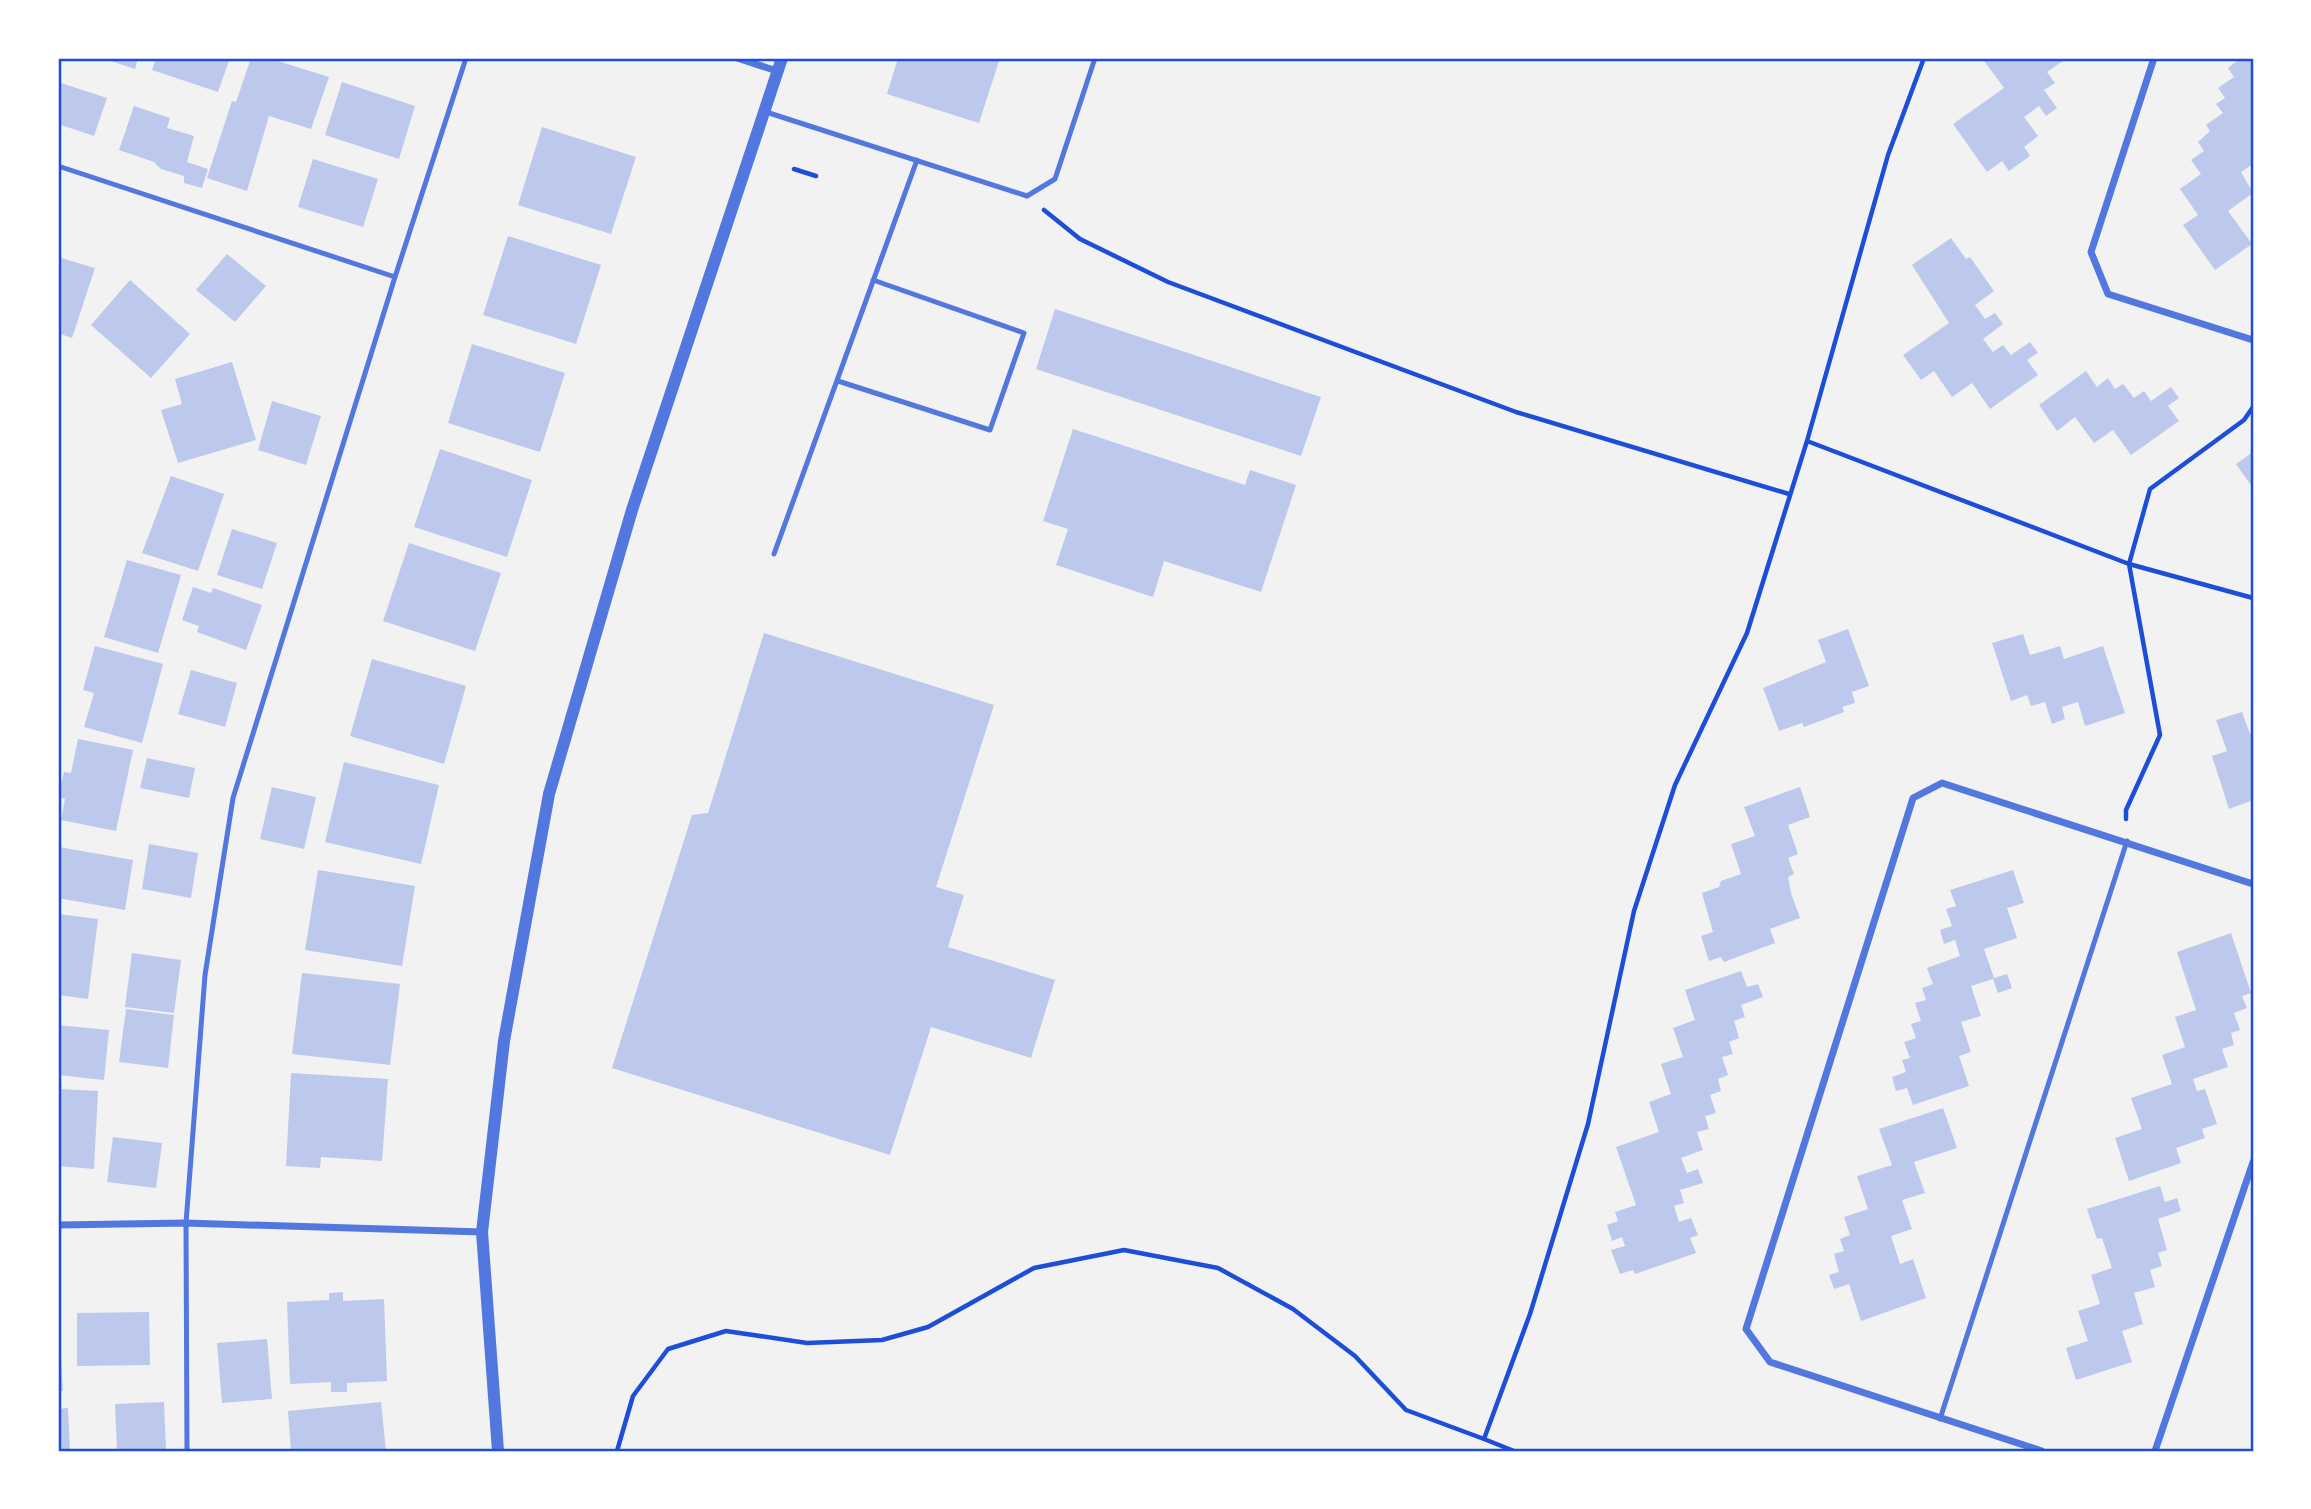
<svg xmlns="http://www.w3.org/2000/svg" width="2311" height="1509" viewBox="0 0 2311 1509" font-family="'Space Grotesk',sans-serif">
	<rect width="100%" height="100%" fill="#f2f2f2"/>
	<path fill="#bdc9ec" d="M102,58H138L135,69Z
		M156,58H230L218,92L152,70Z
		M251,58H268L329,77L311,129L269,116L247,191L207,178L232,101L236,102Z
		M898,58H1000L979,123L887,94Z
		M1982,58H2060L2063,61L2047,72L2055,83L2044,90L2057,108L2046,116L2039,106L2024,117L2038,136L2024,147L2030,156L2009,171L2002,161L1987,172L1953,124L2004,88Z
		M2235,58H2253V164L2241,172L2253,193L2228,211L2252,244L2215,270L2183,225L2198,215L2180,189L2201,174L2191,160L2204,151L2198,142L2210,131L2206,125L2223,113L2216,104L2225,98L2218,88L2234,77L2228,68L2237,61Z
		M58,82L107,98L94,136L58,124Z
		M342,82L415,106L399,159L325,135Z
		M134,106L170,118L167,128L194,136L187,162L208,169L202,188L184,183V176L161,169L154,162L119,150Z
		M542,127L636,157L611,234L518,205Z
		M313,159L378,179L363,227L298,207Z
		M508,236L601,265L576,344L483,315Z
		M1951,238L1966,259L1970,257L1994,291L1975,305L1985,319L1995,313L2003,324L1983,339L1993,352L2003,345L2011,355L2030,342L2038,353L2027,360L2038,375L1990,409L1972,383L1952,397L1934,371L1921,380L1903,355L1949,323L1912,265Z
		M227,254L266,286L235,322L196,290Z
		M58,257L95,268L72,338L58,333Z
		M130,280L190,334L151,378L91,325Z
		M1055,309L1321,397L1301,456L1036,369Z
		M472,344L565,373L540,452L448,423Z
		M232,362L256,440L178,463L161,410L182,404L175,379Z
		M2086,371L2097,387L2108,378L2115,389L2123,384L2134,398L2144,391L2151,401L2171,387L2179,398L2168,406L2179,421L2131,455L2113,430L2094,443L2075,417L2057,431L2039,405Z
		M272,401L321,416L306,465L258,450Z
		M1073,429L1245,485L1250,470L1296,485L1261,592L1164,561L1153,597L1056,565L1068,529L1043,521Z
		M440,449L532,480L507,557L414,527Z
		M2253,452V488L2236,464Z
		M171,476L224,494L198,571L142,553Z
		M232,529L277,543L262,589L217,575Z
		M409,543L501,573L475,651L383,621Z
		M127,560L181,575L158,653L104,637Z
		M193,587L211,593L213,588L262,605L246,650L197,632L199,626L182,620Z
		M1848,629L1869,686L1852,692L1855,703L1842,707L1844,712L1804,727L1802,723L1779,731L1763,688L1826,662L1818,640Z
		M764,633L994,705L936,887L964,895L948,947L1055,980L1031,1058L931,1027L890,1155L612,1068L692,815L708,813Z
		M2023,634L2030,655L2060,646L2064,659L2103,646L2125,713L2085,726L2078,702L2062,707L2065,719L2052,724L2045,702L2031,706L2027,695L2011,701L1992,643Z
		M95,646L163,664L142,743L84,727L94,693L83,690Z
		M372,659L466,686L444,764L350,736Z
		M191,670L237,683L225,727L178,714Z
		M2242,712L2250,734L2253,732V800L2229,809L2212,756L2227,751L2216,720Z
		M78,739L133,750L116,831L61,820L65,799L58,797L64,772L71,773Z
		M147,758L195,768L189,798L140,788Z
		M344,762L439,785L421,864L325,842Z
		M272,787L316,797L304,849L260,839Z
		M1800,787L1810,817L1788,825L1798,854L1788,858L1794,874L1788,877L1791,893L1800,918L1770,929L1775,943L1724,962L1721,957L1709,961L1701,936L1713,932L1702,893L1719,887L1721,881L1741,874L1731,844L1755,836L1744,807Z
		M149,844L198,853L191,898L142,889Z
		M59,847L133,860L125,910L58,898Z
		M318,870L415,886L402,966L305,950Z
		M2013,870L2024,903L2007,908L2017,938L1984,949L1994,978L2007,974L2012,988L1998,993L1993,979L1971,986L1981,1016L1961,1022L1971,1052L1959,1056L1969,1086L1913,1105L1907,1088L1896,1091L1892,1077L1906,1072L1902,1060L1910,1058L1904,1042L1916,1038L1911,1024L1921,1021L1915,1003L1926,1000L1922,988L1933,984L1927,968L1960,956L1955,940L1944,944L1940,930L1952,926L1946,909L1956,906L1950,890Z
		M58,914L98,919L88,999L58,995Z
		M2231,933L2251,993L2242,996L2247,1008L2234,1013L2240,1030L2231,1033L2234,1045L2222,1049L2228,1067L2193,1079L2197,1091L2205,1089L2217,1124L2202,1129L2205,1138L2176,1148L2181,1163L2129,1181L2115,1138L2142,1129L2131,1098L2172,1084L2162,1055L2185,1047L2175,1017L2196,1010L2177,952Z
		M132,953L181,960L174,1013L125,1007Z
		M1741,971L1747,987L1758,984L1763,997L1741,1005L1745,1017L1734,1021L1739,1038L1729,1042L1733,1054L1722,1057L1728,1075L1718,1079L1721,1091L1710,1095L1716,1113L1705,1116L1709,1129L1697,1132L1703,1150L1681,1158L1687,1173L1698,1169L1703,1183L1680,1190L1684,1203L1674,1206L1679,1222L1691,1218L1698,1235L1690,1238L1696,1253L1635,1274L1633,1270L1620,1274L1611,1250L1625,1246L1622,1237L1612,1241L1607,1225L1618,1221L1615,1212L1636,1205L1616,1147L1659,1132L1649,1102L1671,1094L1661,1064L1683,1057L1673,1028L1695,1020L1685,990Z
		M302,973L400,984L390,1065L292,1054Z
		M126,1009L174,1015L168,1068L119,1062Z
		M58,1025L109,1030L104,1080L58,1075Z
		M291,1073L388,1079L382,1161L321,1157L320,1168L286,1166Z
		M58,1084H62L61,1089L98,1091L94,1169L58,1166Z
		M1943,1108L1957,1148L1914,1162L1925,1193L1902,1200L1912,1229L1891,1236L1900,1264L1913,1259L1926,1298L1861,1321L1849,1284L1834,1289L1829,1275L1839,1272L1834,1254L1844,1251L1840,1239L1850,1235L1844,1217L1868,1209L1857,1176L1892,1165L1879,1129Z
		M113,1137L162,1143L156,1188L107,1182Z
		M2160,1186L2165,1202L2177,1198L2181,1211L2158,1219L2167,1250L2158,1253L2162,1266L2150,1270L2155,1287L2134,1293L2143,1324L2122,1331L2132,1362L2076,1380L2066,1348L2088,1341L2078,1311L2100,1304L2091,1275L2112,1268L2102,1238L2097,1239L2087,1209Z
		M343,1292V1301L384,1299L387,1381L347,1383V1392H331V1382L290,1384L287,1302L329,1300V1293Z
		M58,1306L63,1391H58Z
		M149,1312L150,1365L77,1366V1313Z
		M267,1339L272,1399L222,1403L217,1343Z
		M164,1402L166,1449L117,1451L115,1404Z
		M381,1402L386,1451H291L288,1411Z
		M68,1408L70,1451H58V1409Z"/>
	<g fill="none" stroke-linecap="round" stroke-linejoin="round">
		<path stroke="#1d4ed8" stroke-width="4.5" d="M1924,58L1888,155L1807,441L2129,564L2253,598
			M794,169L816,176
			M1044,210L1080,239L1168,282L1516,412L1789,494
			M2126,819V810L2160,735L2129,564L2150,489L2244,420L2253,407
			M617,1451L633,1396L668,1349L726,1331L807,1343L882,1340L928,1327L1034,1268L1124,1250L1218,1268L1293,1309L1355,1356L1406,1410L1484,1439
			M1514,1451L1484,1439L1530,1314L1588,1124L1634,911L1675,785L1747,633L1807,441"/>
		<path stroke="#5277de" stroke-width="5" d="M766,112L1027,196L1055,179L1095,58
			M58,166L395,277
			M838,381L990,430L1024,333L873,280
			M774,554L917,160
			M1940,1419L2127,841
			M187,1451L186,1223L205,975L233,798L395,277L466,58"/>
		<path stroke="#5277de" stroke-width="7" d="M737,58L777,71
			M2154,58L2091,252L2108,294L2253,340
			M58,1225L186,1223L482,1232
			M2042,1451L1770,1362L1746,1329L1913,798L1942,783L2253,884
			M2155,1451L2253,1162"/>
		<path stroke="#5277de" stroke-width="12" d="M498,1451L482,1232L504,1041L549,794L632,510L782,58"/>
	</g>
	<rect width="2311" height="1509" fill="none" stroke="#ffffff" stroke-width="119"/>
	<rect x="60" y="60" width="2192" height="1390" fill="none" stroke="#1d4ed8" stroke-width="2.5"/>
</svg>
